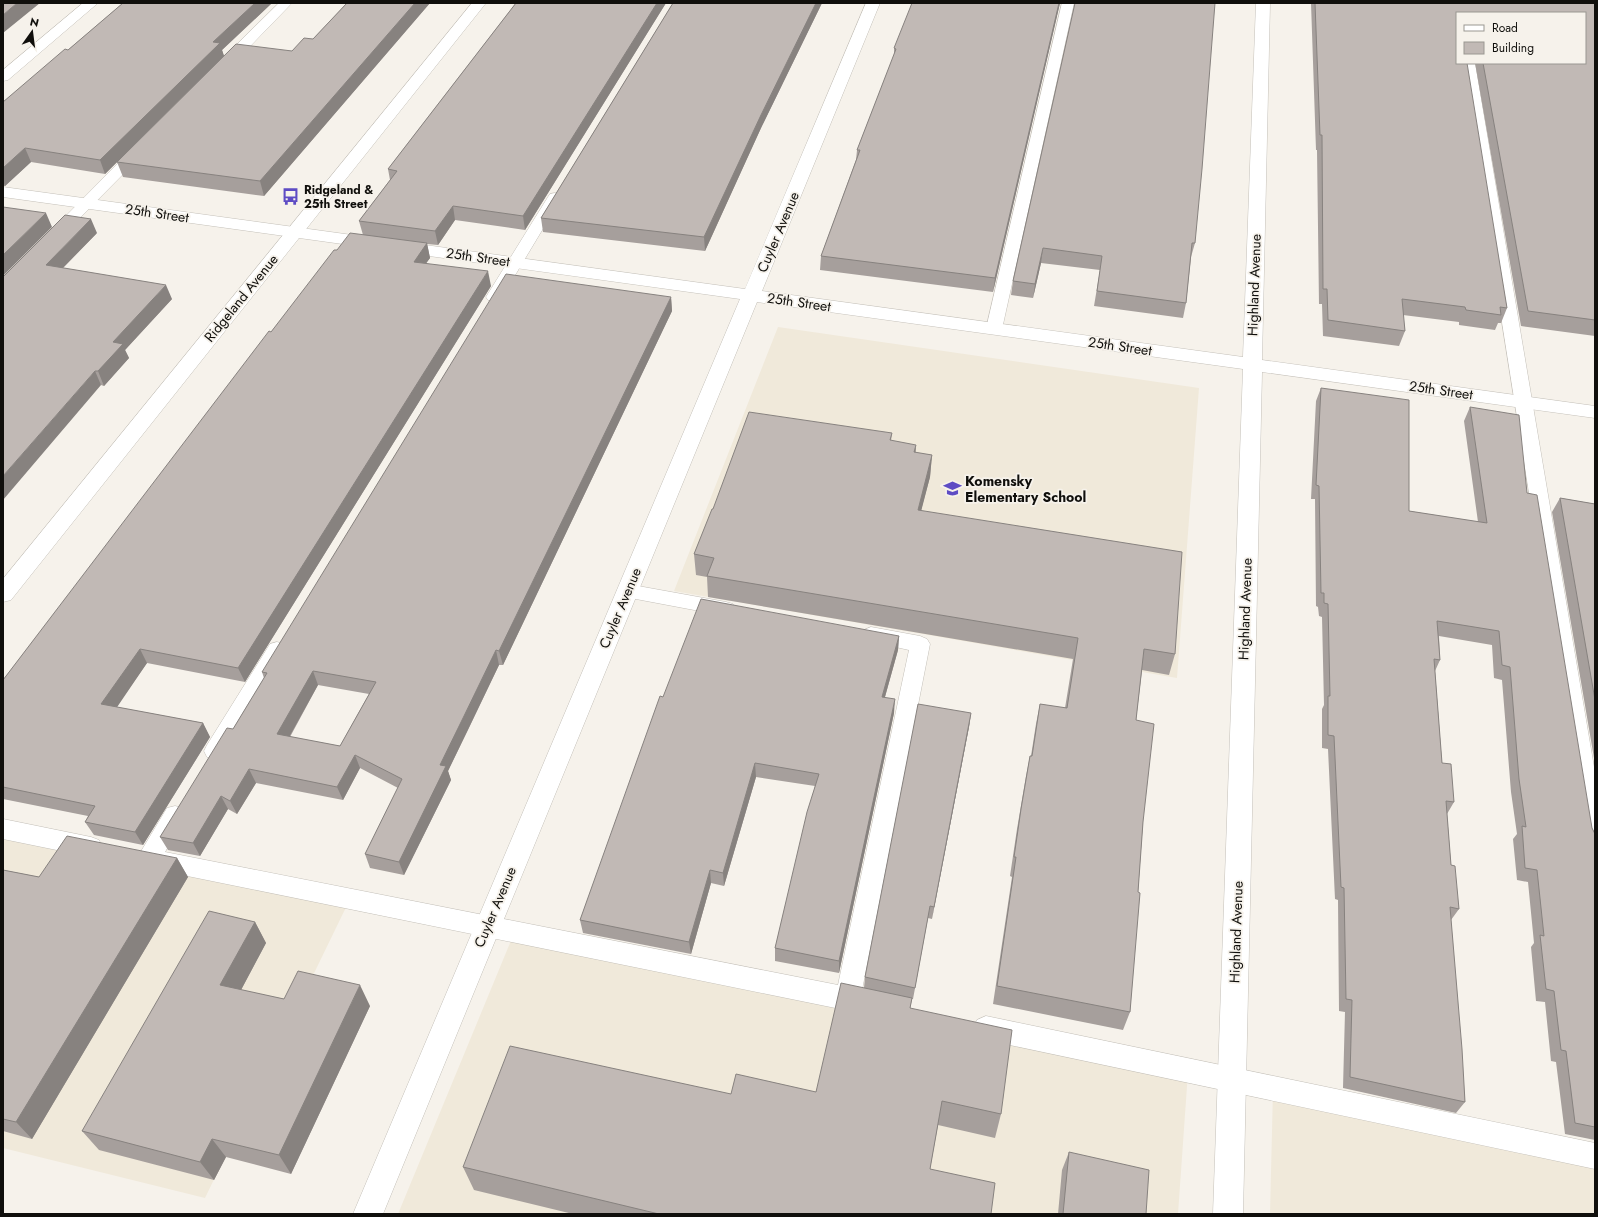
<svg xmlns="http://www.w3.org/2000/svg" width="1598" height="1217" viewBox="0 0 1598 1217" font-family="Jost,sans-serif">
	<rect width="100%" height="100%" fill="#f6f2eb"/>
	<path fill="#f0e9da" d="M778,327L1199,388L1177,678L674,591Z
		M3,829L351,897L205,1198L3,1148Z
		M515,931L1188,1072L1178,1214H398Z
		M1273,1090L1595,1156V1214H1270Z"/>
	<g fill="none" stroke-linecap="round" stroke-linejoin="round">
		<defs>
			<path id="service" d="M279,3H292L230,67H220L218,64L220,61Z
				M1062,3H1074L1002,329L1000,333L994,334L988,333L986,329Z
				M1461,63H1475L1595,773V850L1587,847L1584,840Z
				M138,147L143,148L145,151L143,154L59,239H49L46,236L49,233L133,148Z
				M555,193L560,194L562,197L502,297L500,300L494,302L488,300L486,297L548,197L550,194Z
				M627,584L726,602L733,604L736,609L733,614L726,616L620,596L617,591L620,586Z
				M871,627L920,636L927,639L930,644L862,990L874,994L877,1002L874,1010L865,1014L153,869L141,865L137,858L167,808L175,806L183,808L186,815L165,852L838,985L909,650L864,640L861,635L864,630Z
				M277,642L284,644L287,650L223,757L215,760L207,757L204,751L207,745L270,644Z
				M3,819L91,837L99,840L102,847L99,854L91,857L3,839Z
				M986,1016L1595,1143V1169L986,1040L977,1036L973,1028L977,1020Z"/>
			<path id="minor" d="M83,3H98L8,80L3,81V70Z
				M866,3H880L762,291L1243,357L1256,3H1270L1262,360L1595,406V418L1262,372L1243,1214H1213L1243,369L757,302L383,1214H353L740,299L3,197V187L745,289Z"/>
			<path id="tertiary" d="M472,3H486L11,600L3,602V579Z"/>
		</defs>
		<use href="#service" stroke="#c4c0b9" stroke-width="1"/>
		<use href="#minor" stroke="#c4c0b9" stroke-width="1"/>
		<use href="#tertiary" stroke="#c4c0b9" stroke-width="1"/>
		<use href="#service" fill="#fff" fill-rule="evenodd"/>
		<use href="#minor" fill="#fff" fill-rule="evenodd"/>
		<use href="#tertiary" fill="#fff" fill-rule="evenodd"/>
	</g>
	<path fill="#a69f9c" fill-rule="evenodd" d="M123,3H272L222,50L224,56L292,51L313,39L347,3H430L264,196L123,177L117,162L105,174L31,162L5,186H3V102L68,50Z
		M516,3H666L525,230L455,220L438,245L427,244L430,258L426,263L491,286L245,682L147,663L116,707L203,723L210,737L143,845L94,835L85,822L88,816L3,799V680L271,332L337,250L363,235L359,221L390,180L388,169Z
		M673,3H822L761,128L705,251L543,232L541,218Z
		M1060,3L993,292L820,270L821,256L856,160L857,150L894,55V48Z
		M1075,3L1195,243L1191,257L1186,303L1183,318L1094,306L1100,270L1041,263L1033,298L1011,295L1013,281Z
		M1311,3H1595V336L1521,326L1475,63H1585L1457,13L1507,308L1501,323H1498L1495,330L1459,325V322L1403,315L1405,331L1399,346L1323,336L1322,304H1319L1317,150H1316Z
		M97,233L63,268L172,299L125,350L129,358L104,386L101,385L3,277Z
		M671,297L672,311L503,665H499L468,730L448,771L451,780L404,875L370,868L365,854L398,788L360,768L343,800L256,783L237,814L228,809L200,856L168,850L160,837L233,729L264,678L262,672ZM318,685L369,694L340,746L290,737Z
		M1321,388L1409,511L1478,522L1464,421L1470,407L1527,493L1592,828L1595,834V1140L1565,1134L1556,1062L1551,1061L1545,1002L1536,1001L1531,947L1534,943L1528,882L1517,880L1513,839L1517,834L1511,792L1502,680L1494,678L1492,645L1439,636L1440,660L1435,671L1442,763L1454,802L1447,814L1451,865L1459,909L1451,920L1465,1102L1456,1113L1343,1088L1345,1012L1339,1011L1338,900L1335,899L1328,749L1322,748V709L1324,705L1322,617L1319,616L1318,607L1316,606L1315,499H1311L1316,401Z
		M892,433L891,441L916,453L932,455L930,477L921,510L1175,654L1169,675L1142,670L1136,720L1143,822L1138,892L1130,1012L1123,1030L993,1004L1012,877L1010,876L1017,829L1026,776L1030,756H1031L1036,724L1040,704L1065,708L1073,659L708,597L707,577L696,575L694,554L713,509Z
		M1560,498L1595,504V764L1552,512Z
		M899,636L898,650L885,697L894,713L839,973L775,961V948L815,786L756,777L724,886L711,883L691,954L583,933L580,920L663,697Z
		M971,713L969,727L932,919L928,918L913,999H912L910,1009L1001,1114L995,1138L938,1125L930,1169L991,1214H573L474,1190L463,1167L731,1094L816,1092L864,988L865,977Z
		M177,858L188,877L32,1139L3,1131V870L39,877Z
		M255,922L266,943L241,990L284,999L370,1006L291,1174L226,1157L214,1180L99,1150L82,1131Z
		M1069,1152L1146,1214H1058L1062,1170Z"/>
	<path fill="#87827f" d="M17,3H40L3,33V15Z
		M255,3H272L222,50L224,56L105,174L100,160L213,42Z
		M415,3H430L264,196L260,181Z
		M657,3H666L525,230L523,216Z
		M816,3H822L761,128L705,251L704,237L761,115Z
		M1059,3H1060L993,292L995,278Z
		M25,148L31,162L5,186L3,181V168Z
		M453,206L455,220L438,245L435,231Z
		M46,213L52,227L3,276V255Z
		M91,219L97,233L52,279L46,265Z
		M427,243L430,258L417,276L414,262Z
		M1043,248L1041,263L1033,298L1035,284Z
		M488,271L491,286L245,682L238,668Z
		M166,285L172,299L125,350L129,358L104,386L98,371L113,342Z
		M671,297L672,311L503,665L499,651Z
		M95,371L101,385L3,500V476Z
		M916,445L915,466L914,452Z
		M932,455L930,477L916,531L918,510Z
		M899,636L898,650L881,711L882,697Z
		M140,649L147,663L109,719L101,704Z
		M496,650L499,665L448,771L451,780L404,875L399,862L440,765Z
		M313,671L318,685L283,748L277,734Z
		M895,699L894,713L839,973V961Z
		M971,713L969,727L932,919L934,907Z
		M203,723L210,737L143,845L135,832Z
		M355,755L360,768L343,800L337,787Z
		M755,763L756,777L724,886L723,873Z
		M249,769L256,783L237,814L230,801Z
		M221,796L228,809L200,856L193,843Z
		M177,858L188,877L32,1139L16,1122Z
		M710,870L711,883L691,954L689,942Z
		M255,922L266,943L233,1005L220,985Z
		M360,985L370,1006L291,1174L279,1155Z
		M212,1139L226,1157L214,1180L200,1162Z"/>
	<path fill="#c1b9b5" stroke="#87827f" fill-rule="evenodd" d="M3,3H17L3,15Z
		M123,3H255L213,42L220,43L100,160L25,148L3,168V102L65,49L68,50Z
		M347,3H415L260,181L117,162L236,44L292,51L304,38L313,39Z
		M516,3H657L523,216L453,206L435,231L359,221L397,171L388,169Z
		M673,3H816L761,115L704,237L541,218Z
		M912,3H1059L995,278L821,256L860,150H857L896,49L894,48Z
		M1075,3H1215L1202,169L1195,243H1192L1186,303L1097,291L1102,256L1043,248L1035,284L1013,281Z
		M1315,3H1595V320L1528,311L1483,63H1585V13H1457V63H1467L1507,308L1500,307L1501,315L1466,310L1465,307L1402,299L1405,331L1328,320L1327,289H1323L1322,135H1320Z
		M3,207L46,213L3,255Z
		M65,215L91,219L46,265L166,285L113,342L123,344L98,371H95L3,476V277Z
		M350,233L427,243L414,262L488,271L238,668L140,649L101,704L203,723L135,832L85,822L95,806L3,787V680L269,331L271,332L334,250H337Z
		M506,274L671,297L499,651L496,650L464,716L440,765L446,766L399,862L365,854L402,779L355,755L337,787L249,769L230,801L221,796L193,843L160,837L227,728L233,729L267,673L262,672ZM313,671L376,682L340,746L277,734Z
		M1321,388L1409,400V511L1487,523L1470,407L1519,415L1527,493L1537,495L1592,828L1595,834V1127L1575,1123L1566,1051L1561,1050L1554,991L1546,989L1540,935L1544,936L1537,870L1525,868L1522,826L1526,827L1519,779L1510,667L1502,665L1499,631L1437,621L1440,660L1434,659L1442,763L1451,764L1454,802L1446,801L1451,865L1455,866L1459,909L1450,907L1462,1049L1465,1102L1350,1077L1352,1000L1346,999L1344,888L1341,887L1334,736L1328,735V696H1330L1328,604L1324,603V593H1321L1319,486L1316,485Z
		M749,412L892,433L890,440L916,445L914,452L932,455L918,510L1182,552L1175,654L1144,649L1136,720L1154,724L1143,822L1138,892L1140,893L1130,1012L997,986L1016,857H1014L1021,809L1030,756H1032L1040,704L1067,708L1078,638L707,576L714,558L694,554L712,509H713Z
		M1560,498L1595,504V700Z
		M701,599L899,636L882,697L895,699L839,961L775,948L807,812L819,774L755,763L723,873L710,870L689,942L580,920L660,696L663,697Z
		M918,704L971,713L934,907L930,906L915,988L865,977Z
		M67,836L177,858L16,1122L3,1119V870L39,877Z
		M209,911L255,922L220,985L284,999L298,971L360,985L279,1155L212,1139L200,1162L82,1131Z
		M841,983L912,998L910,1008L1012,1030L1001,1114L942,1101L930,1169L995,1183L991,1214H659L463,1167L510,1046L731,1094L736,1074L816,1092Z
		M1069,1152L1149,1170L1146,1214H1063Z"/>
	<defs>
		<symbol id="bus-bare" viewBox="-9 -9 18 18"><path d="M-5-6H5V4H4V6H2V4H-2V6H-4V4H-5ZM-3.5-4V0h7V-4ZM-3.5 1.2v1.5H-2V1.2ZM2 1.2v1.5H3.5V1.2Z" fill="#5e4cc4" stroke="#f6f2eb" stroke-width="2.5" paint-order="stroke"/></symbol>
		<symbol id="school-bare" viewBox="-9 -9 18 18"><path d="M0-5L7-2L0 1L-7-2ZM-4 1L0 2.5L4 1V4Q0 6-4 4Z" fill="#5e4cc4" stroke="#f6f2eb" stroke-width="2.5" paint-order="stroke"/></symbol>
	</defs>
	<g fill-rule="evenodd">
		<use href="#bus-bare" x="278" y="184" width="25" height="25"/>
		<use href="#school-bare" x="940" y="476" width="25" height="25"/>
	</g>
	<g text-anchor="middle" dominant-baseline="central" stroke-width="3.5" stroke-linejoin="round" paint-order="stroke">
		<g font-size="12" font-weight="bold" fill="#100f0c" stroke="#f6f2eb" text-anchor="start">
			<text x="304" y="190">Ridgeland &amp;<tspan x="304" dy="14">25th Street</tspan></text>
		</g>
		<g font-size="14" fill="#100f0c" stroke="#f6f2eb">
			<text transform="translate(157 213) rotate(8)">25th Street</text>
			<text transform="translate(778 232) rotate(-67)">Cuyler Avenue</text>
			<text transform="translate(478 257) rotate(8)">25th Street</text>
			<text transform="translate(1254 285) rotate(-88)">Highland Avenue</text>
			<text transform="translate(241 298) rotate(-51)">Ridgeland Avenue</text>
			<text transform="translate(799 302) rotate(8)">25th Street</text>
			<text transform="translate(1120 346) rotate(8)">25th Street</text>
			<text transform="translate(1441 390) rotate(8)">25th Street</text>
			<text transform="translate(620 608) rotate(-67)">Cuyler Avenue</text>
			<text transform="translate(1245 609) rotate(-88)">Highland Avenue</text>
			<text transform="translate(495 907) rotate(-67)">Cuyler Avenue</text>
			<text transform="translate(1236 932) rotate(-88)">Highland Avenue</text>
		</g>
		<g font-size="14" font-weight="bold" fill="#100f0c" stroke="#f6f2eb" text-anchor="start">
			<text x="965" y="481">Komensky<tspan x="965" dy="16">Elementary School</tspan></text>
		</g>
	</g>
	<rect width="1598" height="1217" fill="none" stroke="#100f0c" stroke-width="8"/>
	<rect x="1456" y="12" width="130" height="52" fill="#f6f2eb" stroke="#9a9792"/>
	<rect x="1464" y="25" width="20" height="6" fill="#ffffff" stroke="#9a9792"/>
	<text x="1492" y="32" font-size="12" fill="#100f0c">Road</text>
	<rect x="1464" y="42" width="20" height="12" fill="#c1b9b5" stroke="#9a9792"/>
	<text x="1492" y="52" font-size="12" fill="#100f0c">Building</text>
	<g transform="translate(32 32) rotate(14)" stroke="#f6f2eb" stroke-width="3" paint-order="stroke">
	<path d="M0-3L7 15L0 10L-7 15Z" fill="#100f0c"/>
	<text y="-6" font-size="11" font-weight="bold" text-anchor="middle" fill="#100f0c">N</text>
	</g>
</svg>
